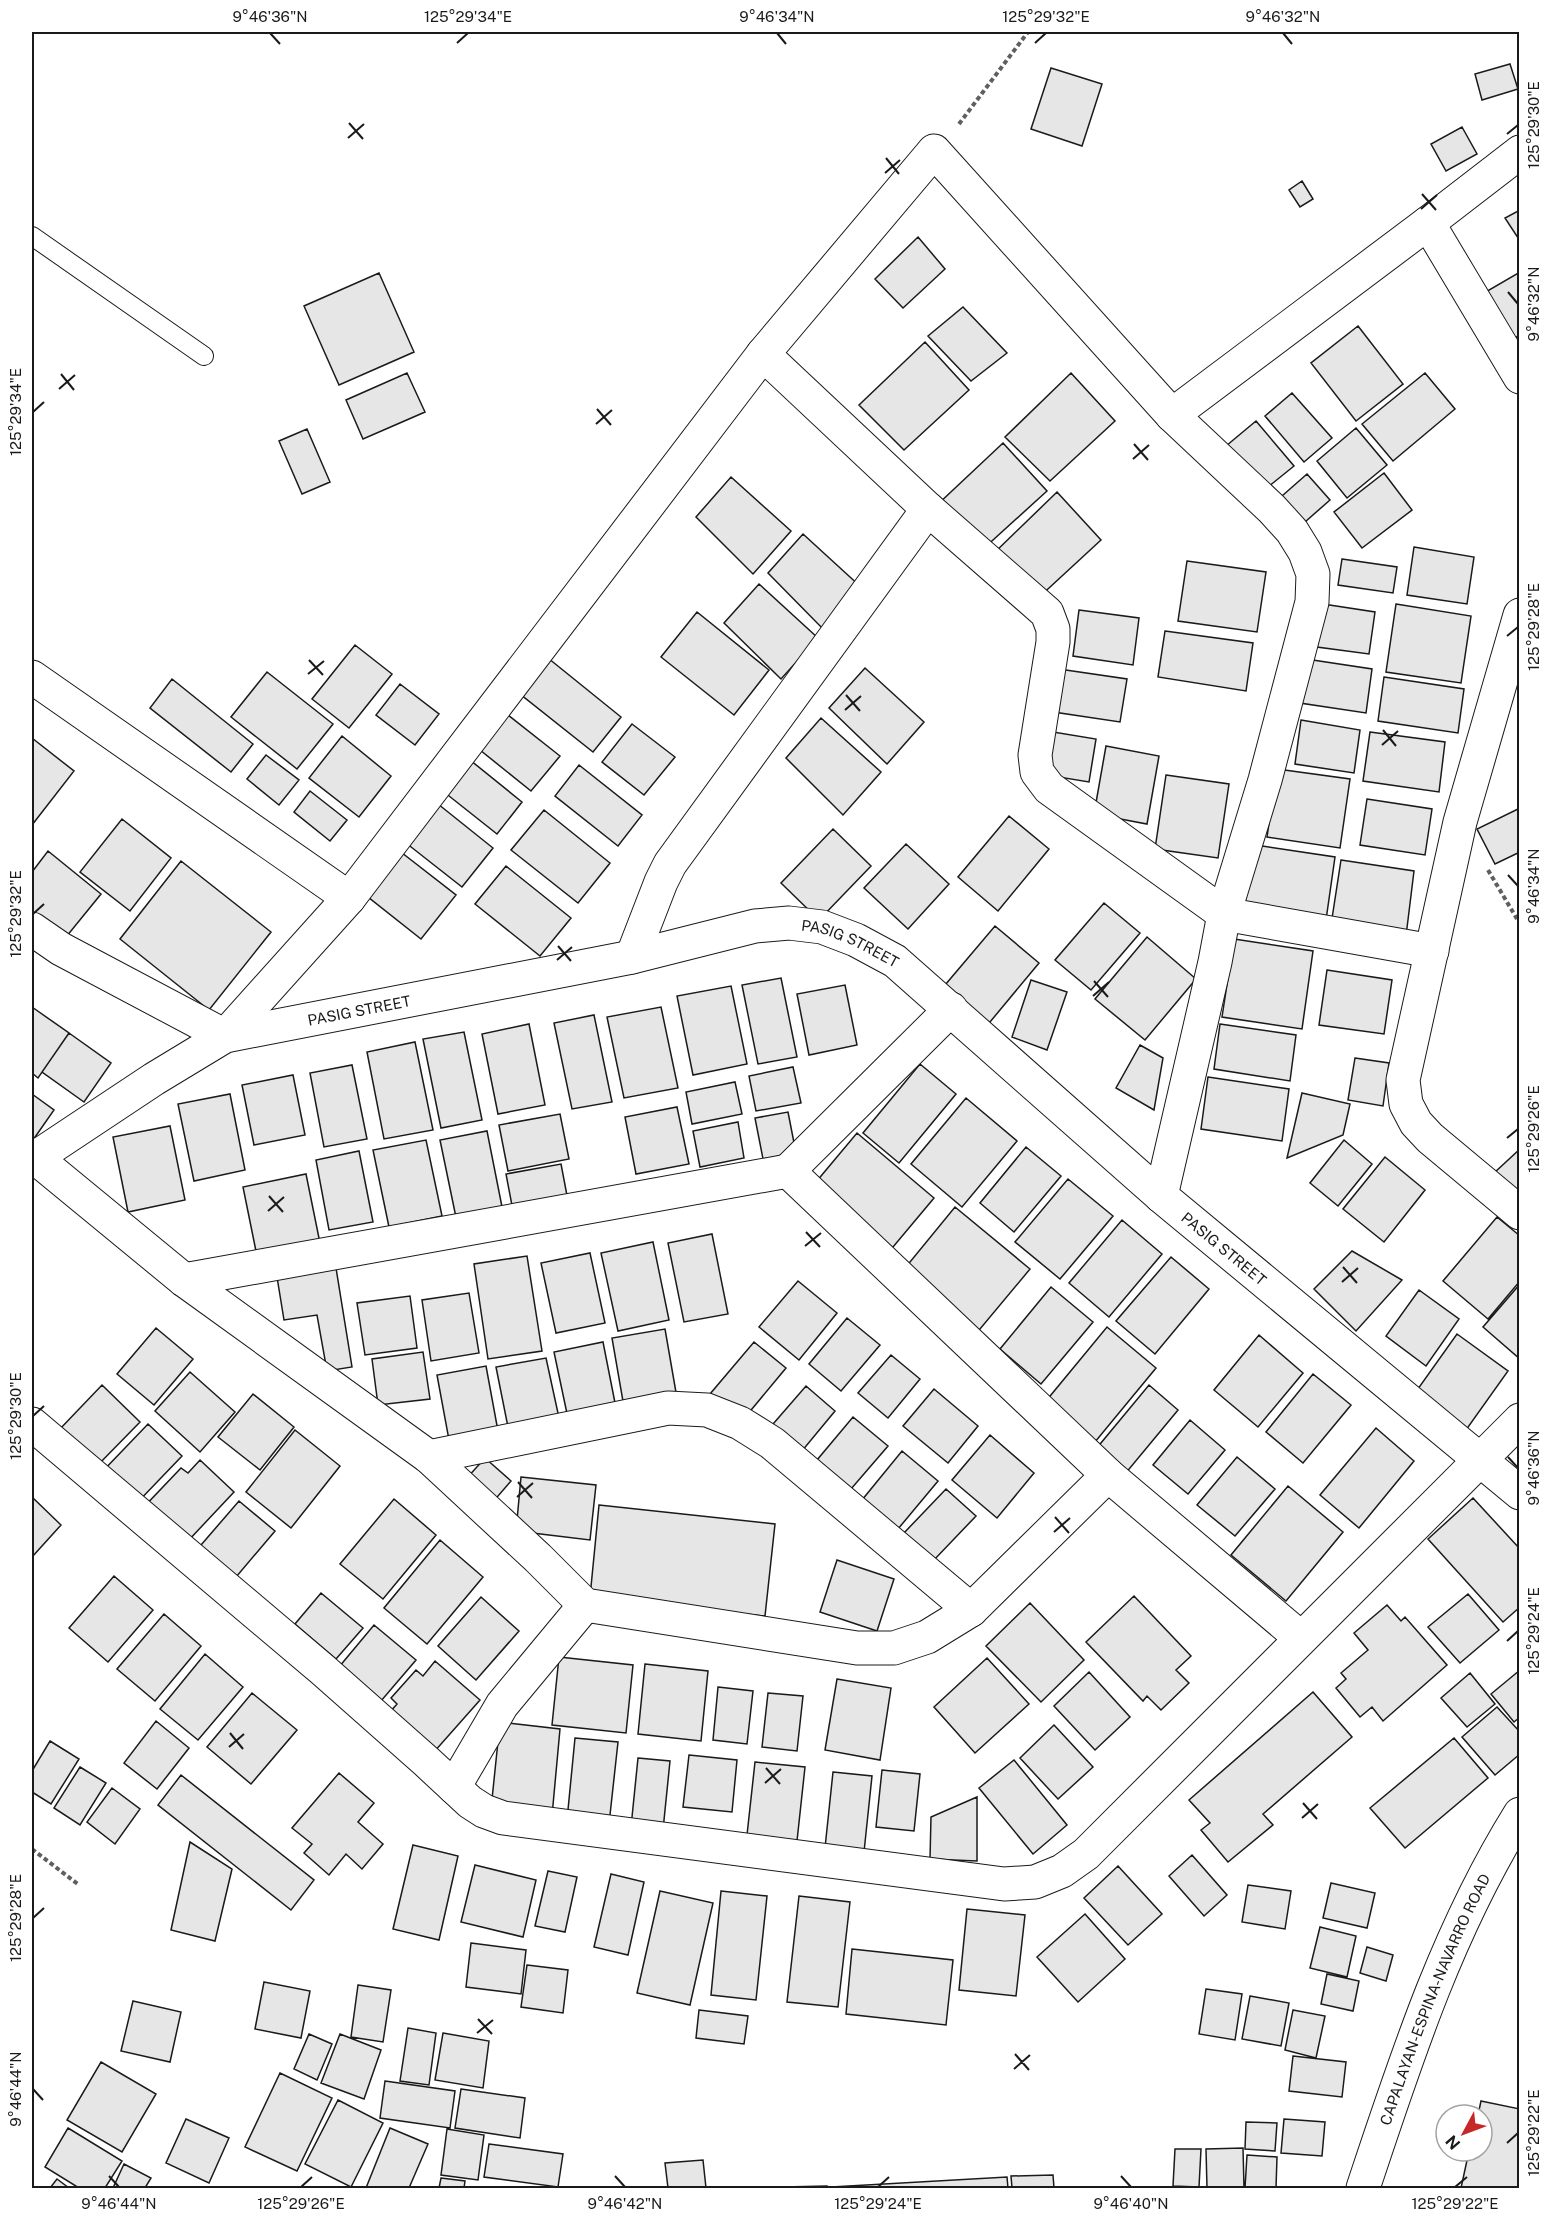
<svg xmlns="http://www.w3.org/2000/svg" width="1551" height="2220" viewBox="0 0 1551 2220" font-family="'Public Sans',sans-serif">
	<rect width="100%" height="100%" fill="#fff"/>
	<path fill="#e6e6e6" stroke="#1a1a1a" stroke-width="1.5" d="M1510,64L1518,89L1482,100L1475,74Z
		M1051,68L1102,84L1082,146L1031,129Z
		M1462,127L1477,154L1446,171L1431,144Z
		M1302,181L1313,199L1300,207L1289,190Z
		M1520,210V241L1505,218Z
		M918,237L945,269L903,308L875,279Z
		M1520,272V335L1504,344L1477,297Z
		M379,273L414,352L339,385L304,306Z
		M963,307L1007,353L971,381L928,336Z
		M1358,326L1403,384L1356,421L1311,363Z
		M925,342L969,390L904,450L859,405Z
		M407,373L425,412L363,439L346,400Z
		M1071,373L1115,421L1050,481L1005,437Z
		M1425,373L1455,409L1393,461L1362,424Z
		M1292,393L1332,438L1304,462L1265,416Z
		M1256,421L1294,466L1263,491L1226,446Z
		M1356,428L1387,465L1347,498L1317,461Z
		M307,429L330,482L302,494L279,441Z
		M1003,443L1047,491L982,550L936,506Z
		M1384,473L1412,510L1362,548L1334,512Z
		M1307,474L1330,500L1297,529L1274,503Z
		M731,477L791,531L753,574L696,517Z
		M1057,492L1101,540L1036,600L991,556Z
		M803,534L862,588L824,630L768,573Z
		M1414,547L1474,557L1467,604L1407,595Z
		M1342,559L1397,567L1393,593L1338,585Z
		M1187,561L1266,572L1257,632L1178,621Z
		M759,584L818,638L781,679L724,623Z
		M1323,604L1375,612L1369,654L1317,647Z
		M1396,604L1471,616L1461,683L1386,672Z
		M1079,610L1139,618L1133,665L1073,656Z
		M697,612L769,670L734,715L661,657Z
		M1165,631L1253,643L1246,691L1158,677Z
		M355,645L392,674L349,728L312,699Z
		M543,654L621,717L593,752L515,690Z
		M1306,659L1372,669L1366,713L1300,703Z
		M865,668L924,722L887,764L829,708Z
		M1052,668L1127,679L1120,722L1047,711Z
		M267,672L333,724L297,769L231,717Z
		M1384,677L1464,689L1458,733L1378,721Z
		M172,679L253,744L231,772L150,708Z
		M400,684L439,714L415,745L376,715Z
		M503,711L560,756L531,791L475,746Z
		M821,718L881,772L843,815L786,758Z
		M1301,720L1360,730L1354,773L1295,764Z
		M632,724L675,757L644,795L602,762Z
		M1047,731L1096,739L1089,782L1040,774Z
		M1370,732L1445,742L1439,792L1363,781Z
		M342,736L391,776L359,817L309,778Z
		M32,738L74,771L32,825Z
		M1106,746L1159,756L1147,824L1094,814Z
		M266,755L299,780L279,805L247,779Z
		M470,760L522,802L497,834L444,792Z
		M579,765L642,815L618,846L555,796Z
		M1277,769L1350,779L1340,848L1267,837Z
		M1166,775L1229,784L1218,858L1155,849Z
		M310,791L347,820L330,841L294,812Z
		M1367,799L1432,809L1425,855L1360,845Z
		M438,804L493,848L462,887L406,843Z
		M1520,808V852L1495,864L1477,829Z
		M544,810L610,863L578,903L511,850Z
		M1009,816L1049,849L998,911L958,877Z
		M122,819L171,858L130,911L80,872Z
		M833,829L871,866L819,920L781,883Z
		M906,844L949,884L908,929L864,888Z
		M1249,844L1335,857L1326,920L1240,907Z
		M397,849L456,895L421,939L363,893Z
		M48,851L101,894L62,942L32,918V872Z
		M1341,860L1414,871L1406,936L1331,925Z
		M181,861L271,932L209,1010L120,939Z
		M506,866L571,918L540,956L475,904Z
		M1104,903L1140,933L1091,990L1055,960Z
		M995,926L1039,963L985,1028L940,991Z
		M1147,937L1196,979L1145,1040L1095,999Z
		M1234,939L1313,951L1302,1029L1222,1017Z
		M1327,970L1392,980L1384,1034L1319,1025Z
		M781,978L797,1057L758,1064L742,985Z
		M1031,980L1067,992L1047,1050L1012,1037Z
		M845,985L857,1045L809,1055L797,994Z
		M731,986L747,1064L693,1075L677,996Z
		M32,1007L69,1033L38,1078L32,1073Z
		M661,1007L678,1088L624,1098L607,1017Z
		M594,1015L612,1102L572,1109L554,1023Z
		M529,1024L545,1105L498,1114L482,1034Z
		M1220,1024L1296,1035L1290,1081L1214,1069Z
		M464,1032L482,1120L441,1128L423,1039Z
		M69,1033L111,1063L84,1102L42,1072Z
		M415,1042L433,1130L384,1139L367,1052Z
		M1140,1045L1163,1058L1154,1110L1116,1088Z
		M1355,1058L1389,1063L1383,1106L1348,1100Z
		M920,1064L956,1094L899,1163L863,1133Z
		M352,1065L367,1139L324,1147L310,1073Z
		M793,1067L801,1103L756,1111L749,1076Z
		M293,1075L305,1135L254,1145L242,1085Z
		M1208,1077L1289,1089L1282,1141L1201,1129Z
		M735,1082L742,1114L692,1124L686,1092Z
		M1302,1093L1350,1104L1343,1135L1287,1158Z
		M32,1094L54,1110L33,1140L32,1139Z
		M230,1094L245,1170L194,1181L178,1104Z
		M966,1098L1017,1141L962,1207L911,1164Z
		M677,1107L689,1164L636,1174L625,1117Z
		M788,1112L796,1153L763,1159L755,1118Z
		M560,1114L569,1159L508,1171L499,1125Z
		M738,1122L744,1158L700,1167L693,1131Z
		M170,1126L185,1200L128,1212L113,1137Z
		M487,1131L504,1217L458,1227L440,1140Z
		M857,1133L934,1198L888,1253L811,1188Z
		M426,1140L442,1216L389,1227L373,1150Z
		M1344,1140L1372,1164L1338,1206L1310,1183Z
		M1026,1147L1061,1176L1014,1232L980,1203Z
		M1520,1149V1199L1494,1173Z
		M359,1151L373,1222L329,1230L316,1160Z
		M1385,1157L1425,1190L1384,1242L1343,1209Z
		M561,1164L569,1206L514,1216L506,1174Z
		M306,1174L321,1248L258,1261L243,1187Z
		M1068,1179L1113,1216L1060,1279L1015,1242Z
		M955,1207L1030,1269L975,1335L901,1273Z
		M1497,1217L1520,1236V1281L1488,1319L1443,1281Z
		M1122,1220L1162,1254L1109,1317L1069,1283Z
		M712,1234L728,1314L684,1322L668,1243Z
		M653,1242L669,1320L618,1331L601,1253Z
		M1352,1251L1402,1280L1356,1331L1314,1289Z
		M590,1253L605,1323L556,1333L541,1263Z
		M527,1256L542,1351L488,1359L474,1264Z
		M1171,1257L1209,1289L1155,1354L1116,1321Z
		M336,1268L352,1367L327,1371L317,1315L284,1320L277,1277Z
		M798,1281L837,1313L799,1360L759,1327Z
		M1520,1284V1359L1483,1327Z
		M1051,1287L1093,1322L1041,1384L1000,1349Z
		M1419,1290L1459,1319L1426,1366L1386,1336Z
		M469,1293L479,1353L431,1361L422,1300Z
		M410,1296L417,1348L365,1355L357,1303Z
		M847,1318L880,1345L841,1391L809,1364Z
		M1107,1327L1156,1368L1095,1442L1046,1401Z
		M156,1328L193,1359L154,1405L117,1374Z
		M665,1329L678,1404L625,1413L612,1338Z
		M1457,1334L1508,1371L1466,1430L1415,1393Z
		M1259,1335L1303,1373L1258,1427L1214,1390Z
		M603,1342L617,1413L569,1423L554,1352Z
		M754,1342L786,1368L742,1421L710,1394Z
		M423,1352L430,1399L378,1405L372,1359Z
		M891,1355L920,1379L888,1418L858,1393Z
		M546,1358L561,1427L510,1437L496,1367Z
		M486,1366L498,1431L449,1440L437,1375Z
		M190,1372L235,1412L200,1452L155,1411Z
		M1313,1374L1351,1405L1303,1463L1266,1432Z
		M102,1385L140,1422L96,1467L59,1430Z
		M1149,1385L1178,1410L1125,1474L1096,1449Z
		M806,1386L835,1411L797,1457L767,1431Z
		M934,1389L978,1426L948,1463L903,1426Z
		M253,1394L294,1427L260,1470L218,1437Z
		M853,1417L888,1446L851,1489L817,1460Z
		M1190,1420L1225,1450L1188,1494L1153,1465Z
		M148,1424L182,1456L135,1505L101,1473Z
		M1376,1428L1414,1461L1359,1528L1320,1495Z
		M295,1430L340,1466L291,1528L246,1492Z
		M990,1435L1034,1473L997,1518L952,1480Z
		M902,1451L938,1481L898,1529L862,1500Z
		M1237,1457L1275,1489L1235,1536L1197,1505Z
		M485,1458L511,1481L492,1503L466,1479Z
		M200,1460L234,1492L187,1542L142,1509L181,1468L188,1473Z
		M521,1477L596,1485L590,1540L516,1531Z
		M1288,1486L1343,1532L1286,1601L1231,1555Z
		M946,1489L976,1516L933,1561L903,1534Z
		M32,1497L61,1525L32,1557Z
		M1473,1498L1520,1549V1607L1503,1622L1428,1539Z
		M394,1499L436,1535L383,1599L340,1564Z
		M239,1501L275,1531L231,1583L195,1552Z
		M599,1505L775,1524L765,1616L590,1597Z
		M440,1540L483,1577L427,1644L384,1608Z
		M837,1560L894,1579L877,1631L820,1612Z
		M114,1576L153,1610L108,1662L69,1628Z
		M321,1593L363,1628L336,1659L295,1624Z
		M1468,1594L1499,1630L1460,1663L1428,1627Z
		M1134,1596L1191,1656L1176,1670L1189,1683L1161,1710L1147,1696L1143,1701L1086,1642Z
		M481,1597L519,1631L476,1680L438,1646Z
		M1030,1603L1084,1660L1041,1702L986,1646Z
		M1387,1605L1401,1621L1405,1617L1447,1665L1383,1721L1372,1707L1360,1717L1336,1688L1346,1679L1341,1673L1368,1650L1354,1633Z
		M164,1614L201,1646L155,1701L117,1669Z
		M374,1625L416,1660L375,1708L334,1673Z
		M205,1654L243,1687L198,1740L160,1709Z
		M559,1657L633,1665L626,1733L552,1725Z
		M987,1658L1029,1704L975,1753L934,1707Z
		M435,1661L480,1700L434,1752L390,1712L397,1704L391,1698L416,1670L423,1676Z
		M645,1664L708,1671L701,1741L638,1734Z
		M1520,1670V1717L1514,1722L1491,1694Z
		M1089,1672L1130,1717L1095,1750L1054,1706Z
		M1470,1673L1495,1704L1467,1727L1441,1698Z
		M837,1679L891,1688L880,1760L825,1750Z
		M718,1687L753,1691L747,1744L713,1740Z
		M1313,1692L1352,1737L1263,1814L1273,1825L1228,1862L1201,1830L1210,1823L1189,1800Z
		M252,1693L297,1730L251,1784L207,1747Z
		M768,1693L803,1696L797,1751L762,1747Z
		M1497,1707L1520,1732V1754L1495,1775L1462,1737Z
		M156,1721L189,1748L157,1789L124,1763Z
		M500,1722L560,1729L552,1816L491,1809Z
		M1054,1725L1093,1767L1058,1799L1020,1758Z
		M575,1738L618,1742L609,1824L567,1820Z
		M1454,1738L1488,1778L1405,1848L1370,1808Z
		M50,1741L79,1759L51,1804L32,1792V1771Z
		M689,1755L737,1760L732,1812L683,1807Z
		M638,1758L670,1761L663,1830L631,1827Z
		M1014,1760L1067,1825L1033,1854L979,1788Z
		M755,1762L805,1767L797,1841L747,1835Z
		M80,1767L106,1783L80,1825L54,1808Z
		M882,1770L920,1774L914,1831L876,1827Z
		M833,1772L872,1776L864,1852L825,1848Z
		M339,1773L374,1803L358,1822L383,1844L362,1869L346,1854L329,1875L304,1853L312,1844L292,1828Z
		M181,1775L314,1880L291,1910L158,1805Z
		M112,1788L140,1809L115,1844L87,1822Z
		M977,1797V1861L930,1859L931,1817Z
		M190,1842L232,1869L215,1941L171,1930Z
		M413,1845L458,1856L439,1940L393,1929Z
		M1192,1855L1227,1895L1204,1916L1169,1876Z
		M475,1865L536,1880L523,1937L461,1922Z
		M1118,1866L1162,1914L1128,1945L1084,1898Z
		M548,1871L577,1877L565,1932L535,1926Z
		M611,1874L644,1882L628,1955L594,1947Z
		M1331,1883L1375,1893L1367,1928L1323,1918Z
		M1248,1885L1291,1891L1285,1929L1242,1922Z
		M660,1891L713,1903L690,2005L637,1993Z
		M721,1891L767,1896L756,2000L711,1995Z
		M799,1896L850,1902L838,2007L787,2002Z
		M967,1909L1025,1915L1016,1996L959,1990Z
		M1085,1914L1125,1959L1078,2002L1037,1957Z
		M1320,1927L1356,1936L1347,1977L1310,1968Z
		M471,1943L526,1950L521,1994L466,1987Z
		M1367,1947L1393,1955L1386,1981L1360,1973Z
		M852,1949L953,1960L946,2025L846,2014Z
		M527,1965L568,1970L563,2013L521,2007Z
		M1327,1974L1359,1981L1353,2011L1321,2004Z
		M264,1982L310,1991L301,2038L255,2029Z
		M358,1985L391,1990L383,2042L351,2037Z
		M1206,1989L1242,1994L1235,2040L1199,2034Z
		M1250,1996L1289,2003L1281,2046L1242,2039Z
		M133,2001L181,2012L170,2062L121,2051Z
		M699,2010L748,2016L744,2044L696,2038Z
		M1293,2010L1325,2016L1316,2058L1285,2050Z
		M408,2028L436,2033L429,2085L400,2081Z
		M443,2033L489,2041L483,2088L435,2080Z
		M309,2034L332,2044L317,2080L294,2069Z
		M340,2034L381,2050L364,2099L321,2083Z
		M1293,2056L1346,2062L1342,2097L1289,2091Z
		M101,2062L156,2094L122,2152L67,2120Z
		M280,2073L332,2098L297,2171L245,2147Z
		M385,2081L455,2091L450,2128L380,2118Z
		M461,2089L525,2098L520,2138L455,2128Z
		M338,2100L383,2123L351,2187L305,2164Z
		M1481,2101L1520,2109V2188H1461L1469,2151H1482V2115H1478Z
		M186,2119L229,2138L209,2183L166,2163Z
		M1284,2119L1325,2122L1322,2156L1281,2153Z
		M1246,2122L1277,2123L1275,2151L1245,2149Z
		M68,2128L122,2161L105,2188H79L45,2167Z
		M390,2128L428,2144L409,2188H366Z
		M447,2129L484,2135L478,2180L441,2175Z
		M489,2144L563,2154L558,2187L484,2177Z
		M1243,2148L1244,2188H1207L1206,2149Z
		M1175,2149H1201L1199,2187L1173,2186Z
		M1247,2155L1277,2157L1276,2188H1245Z
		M703,2160L706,2188H668L665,2163Z
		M124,2164L151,2178L145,2188H113Z
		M1053,2175L1054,2188H1012L1011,2176Z
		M1007,2177L1008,2188L831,2187Z
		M441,2178L465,2181L464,2188H439Z
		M57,2179L69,2188H50Z
		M827,2186V2188H783V2187Z"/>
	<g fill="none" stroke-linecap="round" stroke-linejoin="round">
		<defs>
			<path id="service" d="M32,236L204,356"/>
			<g id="minor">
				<path d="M1428,223L1520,152"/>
				<path d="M763,354L928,509L1047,613L1053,629V642L1035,755L1037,772L1049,788L1224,914L1432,951"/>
				<path d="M1172,415L1428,223L1520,377"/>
				<path d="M1520,615L1460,822L1403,1080L1406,1104L1416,1123L1430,1138L1520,1213"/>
				<path d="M32,677L349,898"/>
				<path d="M32,929L61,949L225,1036L349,898L763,354L934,151L1172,415L1272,509L1292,531L1305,552L1313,574L1312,602L1265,780L1224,914L1215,962L1161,1196"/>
				<path d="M632,957L661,882L670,864L928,509"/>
				<path d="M32,1155L184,1280L429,1457L538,1558L585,1605L857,1648H894L927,1637L971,1610L1108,1475"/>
				<path id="s1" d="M32,1160L154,1079L225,1036L632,957L755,926L789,923L822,927L856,940L895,961L1161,1196L1520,1493"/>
				<path d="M788,1171L951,1009"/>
				<path d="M184,1280L788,1171L1108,1475L1301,1638"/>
				<path d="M32,1424L323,1670L427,1762L470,1802L484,1811L503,1818L1004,1884L1035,1882L1062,1871L1086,1854L1520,1420"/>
				<path d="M429,1457L668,1408L707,1410L740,1423L772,1443L971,1610"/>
				<path d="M454,1787L502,1705L585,1605"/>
			</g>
			<g id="primary">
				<path id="s2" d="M1363,2188C1406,2059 1447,1931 1520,1814"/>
			</g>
		</defs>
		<use href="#service" stroke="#1a1a1a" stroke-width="20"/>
		<use href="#minor" stroke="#1a1a1a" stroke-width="35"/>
		<use href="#primary" stroke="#1a1a1a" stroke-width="35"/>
		<path stroke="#5f5f5f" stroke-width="4" stroke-dasharray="4.5 3" stroke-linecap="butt" d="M959,124L1028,32
			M1488,870L1520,924
			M32,1849L79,1885"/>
		<use href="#service" stroke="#fff" stroke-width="18"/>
		<use href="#minor" stroke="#fff" stroke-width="33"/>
		<use href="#primary" stroke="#fff" stroke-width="33"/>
	</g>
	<path fill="none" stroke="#1a1a1a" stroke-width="2" d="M270,33L280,44M777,33L786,44M1283,33L1292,44M457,43L468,33M1035,43L1046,33M349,123L363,139M1507,134L1518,125M348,138L364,124M886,158L899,174M885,173L900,160M1422,194L1436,210M1421,209L1437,195M1508,292L1518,304M61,374L74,390M59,389L75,375M597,409L611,425M33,412L44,402M596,424L612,410M1134,444L1148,460M1133,459L1149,445M1507,636L1518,627M309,660L323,675M308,674L324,661M846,695L860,711M845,710L861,696M1383,730L1396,746M1382,745L1398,731M1508,875L1518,886M33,914L44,904M558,946L571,961M557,960L572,947M1094,981L1108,997M1093,996L1109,982M1507,1138L1518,1129M269,1196L283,1212M268,1211L284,1197M806,1232L820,1247M805,1246L821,1233M1343,1267L1357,1283M1342,1282L1358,1268M33,1416L44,1406M1508,1457L1518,1468M518,1482L532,1498M517,1497L533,1483M1055,1517L1069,1533M1054,1532L1070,1518M1507,1641L1518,1631M230,1733L243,1749M229,1747L244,1734M766,1768L780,1784M765,1783L781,1769M1303,1803L1317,1819M1302,1818L1318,1804M33,1918L44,1908M478,2019L492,2034M477,2033L493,2020M1015,2054L1029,2070M1014,2069L1030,2055M33,2089L43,2100M1507,2143L1518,2133M109,2176L119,2187M615,2176L625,2187M1121,2176L1131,2187M301,2187L312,2177M878,2187L889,2177M1455,2187L1467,2177"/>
	<g text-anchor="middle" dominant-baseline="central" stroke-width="4.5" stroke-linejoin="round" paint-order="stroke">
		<g font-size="15" fill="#1a1a1a" stroke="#fff">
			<text stroke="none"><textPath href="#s1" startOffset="870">PASIG STREET</textPath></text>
			<text stroke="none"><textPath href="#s1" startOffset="366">PASIG STREET</textPath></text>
			<text stroke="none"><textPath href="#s1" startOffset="1356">PASIG STREET</textPath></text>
			<text stroke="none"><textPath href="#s2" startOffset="202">CAPALAYAN-ESPINA-NAVARRO ROAD</textPath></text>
		</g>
	</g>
	<rect width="1551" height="2220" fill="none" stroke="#ffffff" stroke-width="66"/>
	<g transform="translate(1464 2133) rotate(229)"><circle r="28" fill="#ffffff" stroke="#a3a3a3" stroke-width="1.5"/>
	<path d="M0-4.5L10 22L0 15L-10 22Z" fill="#c62828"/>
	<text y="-9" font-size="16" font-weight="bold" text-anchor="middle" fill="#1a1a1a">N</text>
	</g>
	<rect x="33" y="33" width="1485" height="2154" fill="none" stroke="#1a1a1a" stroke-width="2"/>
	<g font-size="15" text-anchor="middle" fill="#1a1a1a">
		<text x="270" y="22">9°46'36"N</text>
		<text x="468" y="22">125°29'34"E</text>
		<text x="777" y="22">9°46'34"N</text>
		<text x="1046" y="22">125°29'32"E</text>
		<text x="1283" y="22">9°46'32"N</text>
		<text transform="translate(1534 125) rotate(-90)" y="5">125°29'30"E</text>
		<text transform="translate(1534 304) rotate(-90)" y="5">9°46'32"N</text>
		<text transform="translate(16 412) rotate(-90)" y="5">125°29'34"E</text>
		<text transform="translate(1534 627) rotate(-90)" y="5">125°29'28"E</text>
		<text transform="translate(1534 886) rotate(-90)" y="5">9°46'34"N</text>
		<text transform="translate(16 914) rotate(-90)" y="5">125°29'32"E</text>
		<text transform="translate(1534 1129) rotate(-90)" y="5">125°29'26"E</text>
		<text transform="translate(16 1416) rotate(-90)" y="5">125°29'30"E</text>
		<text transform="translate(1534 1468) rotate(-90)" y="5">9°46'36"N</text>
		<text transform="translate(1534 1631) rotate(-90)" y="5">125°29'24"E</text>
		<text transform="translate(16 1918) rotate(-90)" y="5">125°29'28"E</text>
		<text transform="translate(16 2089) rotate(-90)" y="5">9°46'44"N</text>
		<text transform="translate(1534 2133) rotate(-90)" y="5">125°29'22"E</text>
		<text x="119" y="2209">9°46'44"N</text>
		<text x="301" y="2209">125°29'26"E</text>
		<text x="625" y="2209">9°46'42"N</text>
		<text x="878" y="2209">125°29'24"E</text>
		<text x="1131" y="2209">9°46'40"N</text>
		<text x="1455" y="2209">125°29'22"E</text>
	</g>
</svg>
